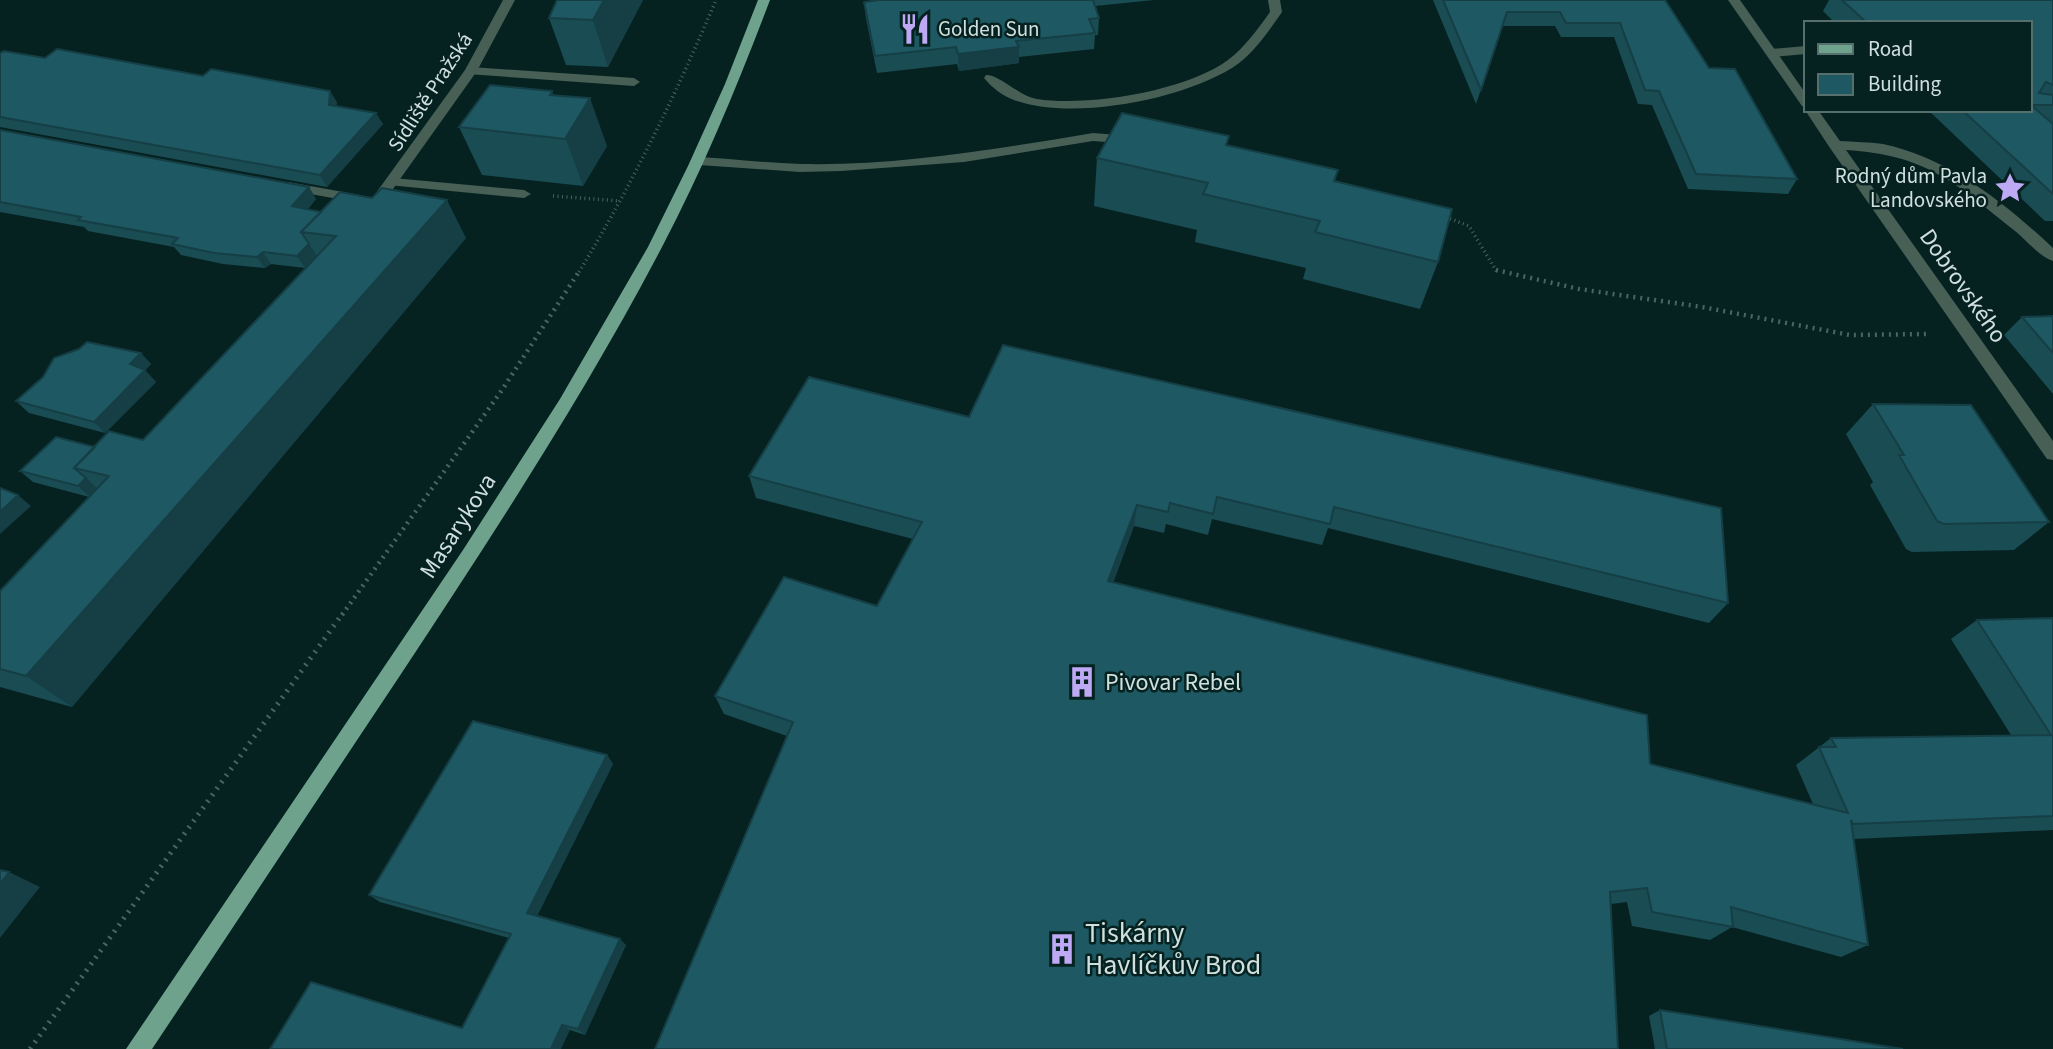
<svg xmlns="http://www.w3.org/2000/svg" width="2053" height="1049" viewBox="0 0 2053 1049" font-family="'Source Sans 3',sans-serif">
	<rect width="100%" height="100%" fill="#052220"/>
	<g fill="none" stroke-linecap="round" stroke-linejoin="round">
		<path stroke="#4c6462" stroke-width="3.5" stroke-dasharray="1 3.5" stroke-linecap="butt" d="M553,196L620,201
			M1446,217L1469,226L1497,272
			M579,272C632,185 676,94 716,0"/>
		<path stroke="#4c6462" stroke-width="4.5" stroke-dasharray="2 5" stroke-linecap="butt" d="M1496,270L1579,289L1702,307L1850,335L1928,334
			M342,615L502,390L580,270"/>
		<path stroke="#4c6462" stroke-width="5" stroke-dasharray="2 6" stroke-linecap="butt" d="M30,1049L343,613"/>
		<path fill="#475f55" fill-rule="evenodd" d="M1268,0H1280L1282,12C1268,32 1253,55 1232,68C1180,100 1072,121 1014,100C1003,96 991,87 984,78L986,75C997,73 1019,96 1037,99C1088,107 1186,91 1228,60C1245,47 1258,29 1270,12Z
			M1806,46V54L1771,57L1765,53L1771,49Z
			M471,67L634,78L640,82L634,86L467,74L465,71Z
			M1093,133L1132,136L1139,140L1132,144L1093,141L964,162L841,171L800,172L699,165L692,161L699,157C733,159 767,163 801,164C899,166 997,149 1093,133Z
			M393,178L524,190L531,194L524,198L388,185L386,182Z"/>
		<path fill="#475f55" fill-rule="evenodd" d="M503,0H515L477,71L378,210H368V204L465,70Z
			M1728,0H1740L1806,94V107L1802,106Z
			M1806,108V110H1818L1840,141C1854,142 1869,142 1883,144C1949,158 2005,203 2053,248V261C2040,257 2026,240 2015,231C1955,183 1927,155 1846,150L2053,441V460L2047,459L1830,148L1805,110Z
			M288,182L360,195L367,199L360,203L283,189V183Z"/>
		<path fill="#6ea28c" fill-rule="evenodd" d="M758,0H770C738,84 704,167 662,247C585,394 494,533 403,671C319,797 236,923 152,1049H126L463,550L560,399L648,247L688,166L725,84Z"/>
	</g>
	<path fill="#1a4c54" d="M643,0L608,67L566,65L549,18Z
		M879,0H1154L1095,6L1099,18L1098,35H1095L1094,49L1019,57V63L959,71L957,64L877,73L866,19L864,2Z
		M1433,0H1665L1709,68L1797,179L1788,194L1688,189L1652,105L1638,104L1614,37H1561L1555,26H1502L1476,104Z
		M1829,0H2053V123H2052L2053,124V221H2045L1928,110H2030V23H1835L1823,11Z
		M0,53L45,58L337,102L336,106L383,124L327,187L0,127Z
		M554,96L607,146L583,186L482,175L459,127Z
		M0,130L309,187L316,199L308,209L466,238L72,707L0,687V591L89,497L33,482L20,471L95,447L143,440L305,268L271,264L265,268L223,264L181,255L174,247L88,231L84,227L0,212Z
		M1227,145L1338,170L1335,181L1438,262L1420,309L1303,279L1306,268L1195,242L1197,230L1094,206L1097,158Z
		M2053,316V394L2004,335L2022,317Z
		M141,353L151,364L145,370L156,382L105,433L29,413L16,401Z
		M809,377L1728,603L1709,623L1328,528L1322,545L1212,519L1208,535L1166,524L1164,533L1134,526L1113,583L1650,764L1813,804L1796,765L1831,738L2011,735L1951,639L1977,620L2053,618V830L1854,839L1868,945L1841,957L1732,927L1710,940L1632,926L1627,902L1611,904L787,736L724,714L715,696L877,606L913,539L756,498L749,476Z
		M1873,404L2049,522L2014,550L1912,552L1906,549L1870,485L1873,482L1846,434Z
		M607,755L613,764L537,916L626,945L585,1035L570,1030L462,1028L509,938L380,902L369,895Z
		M1660,1010L1903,1049H1655L1649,1016Z"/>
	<path fill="#153e45" d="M604,0H643L608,67L593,20Z
		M1019,47V63L959,71L958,54Z
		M330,91L337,102L335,117L329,105Z
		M552,91L568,133L590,98L607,146L583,186L550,95Z
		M376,113L383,124L327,187L320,175Z
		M309,187L316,199L300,217L292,206Z
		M447,200L466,238L72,707L26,676Z
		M309,244L317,256L305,268L297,256Z
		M263,252L271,264L265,268L257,257Z
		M141,353L151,364L141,375L130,364Z
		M145,370L156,382L105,433L94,422Z
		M86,478L98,489L90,497L78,486Z
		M18,495L31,506L0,534V512Z
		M1137,505L1134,526L1106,602L1108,581Z
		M607,755L613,764L535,920L527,913Z
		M9,872L40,887L0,938V884Z
		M620,939L626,945L585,1035L578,1029Z
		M562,1025L570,1030L561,1049H551Z"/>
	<path fill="#1e5862" stroke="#153e45" stroke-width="2" d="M557,0H604L593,20L549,18Z
		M879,0H1093L1099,18L1089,19L1095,33L1016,41L1019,47L958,54L956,47L875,56L864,2Z
		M1443,0H1665L1709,68L1735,69L1797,179L1696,174L1659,91L1645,90L1620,23H1566L1560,12H1507L1481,90Z
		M1842,0H2053V85L2046,82L2039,93L2053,95V105H2031L2053,124V194L1962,110H2030V23H1867Z
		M57,49L203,76L211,69L330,91L329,105L376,113L320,175L0,117V53L4,51L45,58Z
		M490,85L552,91L550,95L590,98L565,139L459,127Z
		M1122,113L1229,136L1226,145L1338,170L1334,181L1452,209L1438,262L1315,232L1320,221L1203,194L1208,183L1097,158Z
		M0,130L309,187L292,206L321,212L301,232L309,244L297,256L263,252L257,257L214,253L172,244L178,238L78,220L81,217L0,202Z
		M382,188L447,200L26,676L0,669V591L109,476L74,468L109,431L143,440L336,236L301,232L340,192L372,198Z
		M2053,316V353L2022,317Z
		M87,342L141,353L130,364L145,370L94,422L16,401L43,377L54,358L79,349Z
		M1003,345L1721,508L1728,603L1334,507L1330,524L1217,497L1213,514L1170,503L1168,512L1137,505L1108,581L1647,715L1650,764L1848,813L1819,747H1836L1831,738L2051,735L1977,620L2053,618V816L1853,824L1851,820L1868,945L1731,907L1733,927L1652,912L1647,888L1610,892L1618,1049H655L793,722L715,696L784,577L877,606L922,522L749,476L809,377L969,417Z
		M1873,404L1971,405L2049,522L1944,524L1937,521L1899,455H1904Z
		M56,437L95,447L74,468L86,478L78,486L20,471Z
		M0,488L18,495L0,512Z
		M473,721L607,755L527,913L620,939L578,1029L562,1025L551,1049H270L311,982L462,1028L511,934L369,895Z
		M0,870L9,872L0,884Z
		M1660,1010L1903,1049H1667Z"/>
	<defs>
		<symbol id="restaurant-bare" viewBox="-9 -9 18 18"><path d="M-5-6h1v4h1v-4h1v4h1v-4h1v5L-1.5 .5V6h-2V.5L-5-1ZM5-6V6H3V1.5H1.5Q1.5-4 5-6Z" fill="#bea9f5" stroke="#052220" stroke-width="2.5" paint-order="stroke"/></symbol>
		<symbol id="sight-bare" viewBox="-9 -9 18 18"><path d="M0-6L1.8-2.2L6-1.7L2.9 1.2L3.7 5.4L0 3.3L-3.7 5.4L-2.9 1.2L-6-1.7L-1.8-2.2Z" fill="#bea9f5" stroke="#052220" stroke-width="2.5" paint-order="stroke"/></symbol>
		<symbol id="building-bare" viewBox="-9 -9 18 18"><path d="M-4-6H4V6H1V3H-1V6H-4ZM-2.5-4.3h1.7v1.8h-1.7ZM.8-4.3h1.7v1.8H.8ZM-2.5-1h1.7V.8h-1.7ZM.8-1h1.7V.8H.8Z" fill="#bea9f5" stroke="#052220" stroke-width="2.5" paint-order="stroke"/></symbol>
	</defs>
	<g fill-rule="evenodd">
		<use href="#restaurant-bare" x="893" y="7" width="44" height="44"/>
		<use href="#sight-bare" x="1988" y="166" width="44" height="44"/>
		<use href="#building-bare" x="1060" y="660" width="44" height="44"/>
		<use href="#building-bare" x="1040" y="927" width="44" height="44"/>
	</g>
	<g text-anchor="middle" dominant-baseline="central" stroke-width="5" stroke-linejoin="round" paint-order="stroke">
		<g font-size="21" fill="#d0e0de" stroke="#052220" text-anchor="start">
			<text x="938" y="29">Golden Sun</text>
			<text x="1987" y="176" text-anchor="end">Rodný dům Pavla<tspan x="1987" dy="24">Landovského</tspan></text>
		</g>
		<g font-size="21" fill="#d0e0de" stroke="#052220">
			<text transform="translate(430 92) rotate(-57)">Sídliště Pražská</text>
		</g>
		<g font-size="24" fill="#d0e0de" stroke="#052220">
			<text transform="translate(1963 286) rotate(55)">Dobrovského</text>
			<text transform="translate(458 526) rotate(-57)">Masarykova</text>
		</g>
		<g font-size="24" fill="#d0e0de" stroke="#052220" text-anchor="start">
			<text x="1105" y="682">Pivovar Rebel</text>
		</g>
		<g font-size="28" fill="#d0e0de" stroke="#052220" text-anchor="start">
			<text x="1085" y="933">Tiskárny<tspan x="1085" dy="32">Havlíčkův Brod</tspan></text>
		</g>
	</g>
	<rect x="1804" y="21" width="228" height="91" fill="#052220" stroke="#566e6c" stroke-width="2"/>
	<rect x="1818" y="44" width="35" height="10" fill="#6ea28c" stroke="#566e6c" stroke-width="2"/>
	<text x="1868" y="56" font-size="21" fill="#d0e0de">Road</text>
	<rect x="1818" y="74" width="35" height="21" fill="#1e5862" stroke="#566e6c" stroke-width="2"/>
	<text x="1868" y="91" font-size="21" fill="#d0e0de">Building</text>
</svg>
